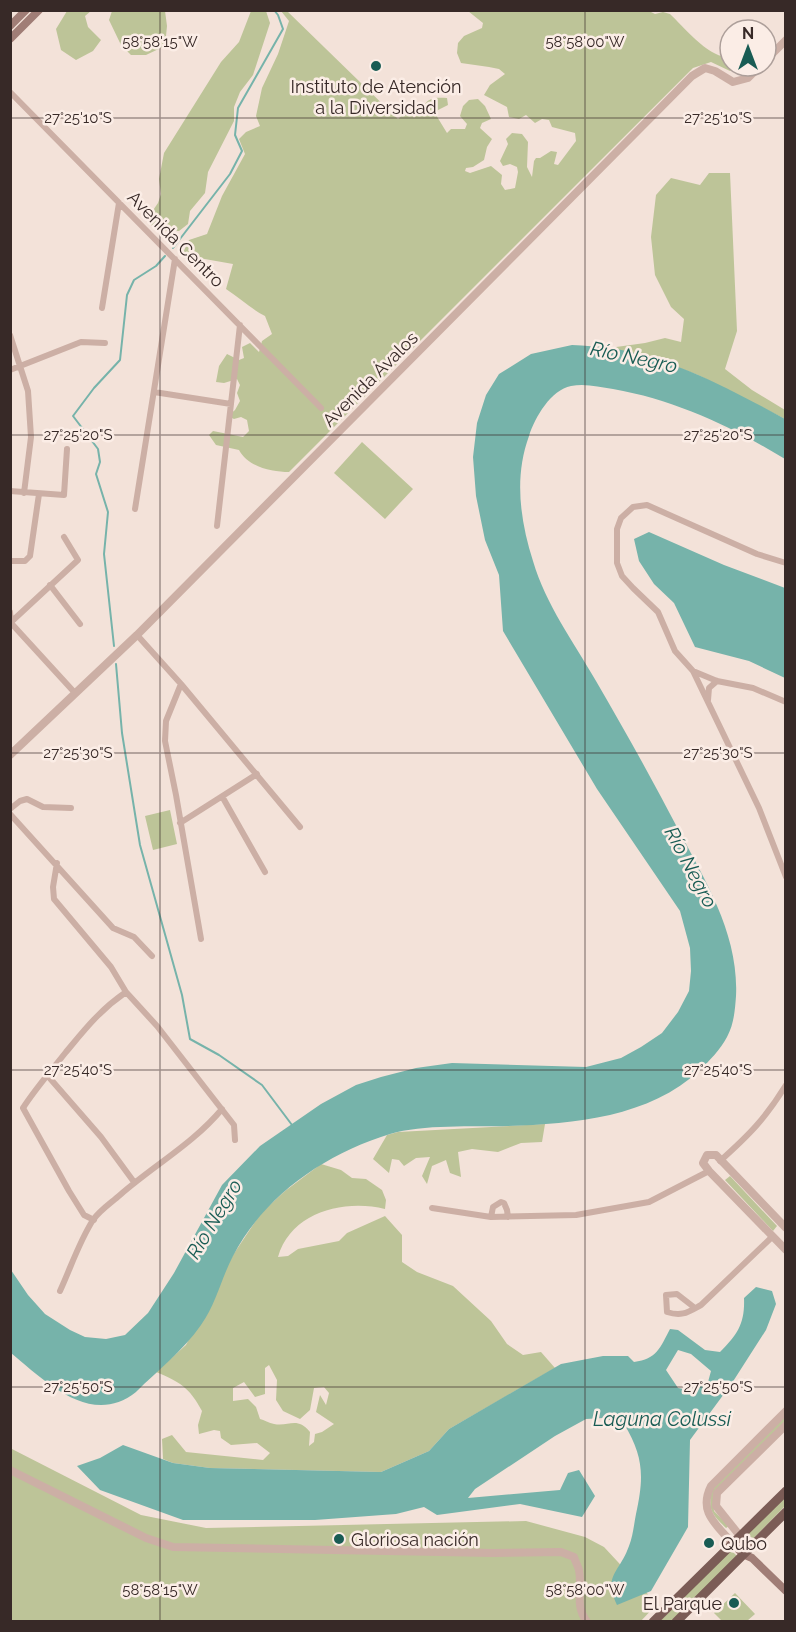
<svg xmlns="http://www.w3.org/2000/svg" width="796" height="1632" viewBox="0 0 796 1632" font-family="Raleway,sans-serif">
	<rect width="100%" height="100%" fill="#f3e2d9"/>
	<path fill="#bdc498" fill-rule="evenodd" d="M647,10L655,14L663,12L670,14C684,27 711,61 730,56V66H737L730,71L711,62L693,68L289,472C272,472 248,467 239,450L216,445L209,435L213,431L243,437L249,431L247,420L241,417L234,419L228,416L235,410L240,401L237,393L240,385L237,379L224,383L216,382L219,366L227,354L239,360L244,358L242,347L250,343L259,352L262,341L272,334L265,316C251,309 240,298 226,289L233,264L182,255L189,240L207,234L222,196L245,154L239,139L246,132L260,126L256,116L262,88L278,54L289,21L281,11H287L398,119L408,110L414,118C428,104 423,96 447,98L448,105L438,110L436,115L447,133L451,129H465L467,124L460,116L463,106L469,100L478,99L485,106L491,119L482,123L480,128L492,139L487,147L484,160L473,167L466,168L465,171L470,173L491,166L502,175L501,184L505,190L515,188L518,172L517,167L510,164L503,166L500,161L508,144L506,139L512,133L522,134L528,142L527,167L532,177L534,161L536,158H540L551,151L557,152L554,164L558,165L576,141L575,133L552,127L549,120L542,119L535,123L526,115L519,119L509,117L507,107L484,95L490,85L505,74L499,69L489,67L461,63L457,53L458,43L464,36L482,28L483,23L468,11Z
		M67,11H91L85,16L88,27L101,40L93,51L76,60L61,50L56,29Z
		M112,11H165L167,26L165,46L146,55H131L121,45L109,20Z
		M251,11H266L270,23L253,75L240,92L234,107V121L208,172L205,193L190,211L188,224L179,231H156L147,219L158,203L161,194L159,179L164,153L221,62L239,42Z
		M709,173H730L737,331L725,369L752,390L785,410V419L698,375L658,360L609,348L645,343L665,338L681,342L684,319L671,307L655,275L651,237L656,195L671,178L700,185Z
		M362,442L413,489L385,519L334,473Z
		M170,810L177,844L153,850L145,816Z
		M545,1124L542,1142L521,1143L498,1152L472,1149L458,1152L461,1177L450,1173L446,1160L432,1166L427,1184L422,1176L430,1157L416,1158L404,1166L399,1160L392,1159L389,1173L373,1159L387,1135L398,1132Z
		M321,1164L341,1170L352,1178L366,1179L382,1190L386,1200L385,1209C344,1199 291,1212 278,1257L288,1256L298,1249L339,1241L347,1233L385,1216L402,1235V1262L417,1272L453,1286L491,1321L507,1344L523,1355L541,1352L555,1368L449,1429L429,1451L381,1472L210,1468L173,1463L163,1459L162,1439L172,1435L186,1452L263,1460L270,1453L257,1443L231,1445L221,1438L220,1431L214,1430L199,1434L198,1425L202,1411C189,1387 180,1382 156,1372L186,1345L233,1255L261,1213L285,1191ZM269,1365L277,1380L276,1400L283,1411L300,1419L310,1410L314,1388L324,1387L329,1393L326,1405L320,1395L316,1412L334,1424L322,1432L315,1434L314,1442L309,1446L310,1432C297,1416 289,1427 274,1424C269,1423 264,1420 260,1419L256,1407L248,1399L233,1401V1388L244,1382L255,1397L265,1394V1368Z
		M730,1176L777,1226L773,1231L725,1180Z
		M785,1416V1422L713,1496L714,1511L729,1526L726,1528C711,1513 708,1511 712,1489Z
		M10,1448L141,1515L206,1528L526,1521L585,1537L604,1547L657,1604L640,1622L11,1621Z
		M785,1495V1506L753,1539L747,1534Z
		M731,1550L737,1556L672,1621L659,1622Z
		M735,1593L755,1614L747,1621H722L714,1613Z"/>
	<path fill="#76b3aa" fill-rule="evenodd" d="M572,345C585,346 597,346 610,348C673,358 730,389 785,419V459C732,427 676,400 613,389C599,387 585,383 571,386C551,390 535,417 529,436C514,477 520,520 533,561C546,605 573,641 596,681C624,729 652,779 678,829C706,882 739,935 736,996C735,1010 734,1024 727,1037C720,1050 710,1060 700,1070C650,1117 574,1124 508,1126C473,1127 423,1124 390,1134C325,1154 265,1195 233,1256C221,1279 216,1304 201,1325C183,1351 158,1370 136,1392C91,1428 45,1381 11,1353V1270L28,1295L45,1314L70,1330L85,1337L106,1339L125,1335L148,1313L174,1273L222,1185L260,1146L321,1104L356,1085L381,1077L416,1068L452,1063L586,1067L621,1058L641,1047L662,1033L678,1012L689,991L691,971L690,948L680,911L597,789L503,631L499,575L485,540L476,496L473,457L477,423L486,395L499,374L531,354Z
		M649,532L724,565L785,588V678L749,661L695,647L674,603L654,584L639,561L634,539Z
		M756,1287L772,1291L776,1304L766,1330L732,1383L690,1440L688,1527L651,1591L617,1605C603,1574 619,1574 629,1546C633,1536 634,1524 636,1514C644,1477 644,1457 624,1424L603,1418L586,1419L555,1436L475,1489L468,1498L560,1490L568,1473L579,1470L595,1496L582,1517L520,1504L437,1515L424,1507L396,1514L315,1520H183L100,1490L77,1466L100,1458L123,1445L173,1463L210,1468L381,1472L429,1451L449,1429L561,1364L603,1356H628L634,1362C657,1359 660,1348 670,1329L678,1330L705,1350L720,1352C738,1334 745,1323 744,1298ZM678,1350L691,1354L711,1371L708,1382L689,1390L678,1388L666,1370Z"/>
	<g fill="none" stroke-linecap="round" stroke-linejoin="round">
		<path stroke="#76b3aa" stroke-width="2" d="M173,248L230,174L242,151L235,135L238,108L283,29L278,15L274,10
			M114,646L104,554L108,512L96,474L100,462L98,449L73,416L94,388L120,360L127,295L134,280L156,266L165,256
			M116,664L122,733L140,845L182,995L190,1039L219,1055L262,1085L292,1125"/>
		<path stroke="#ccafa5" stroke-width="6" d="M10,92L321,408
			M102,308L119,203
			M10,335L28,391L31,437L24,493
			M10,370L81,342L105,343
			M154,392L231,404
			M10,491L64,495L67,449
			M135,509L175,259
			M217,526L240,325
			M10,561H25L30,556L39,494
			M786,563L757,554L647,505L633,507L621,518L617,529V563L622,576L633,588L658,612L675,651L693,671L759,808L786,877
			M50,585L80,624
			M10,612L11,623L75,693
			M10,623L78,560L64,537
			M137,635L181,684L300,827
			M693,671L717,681L753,688L786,702
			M181,684L166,721L165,741L176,795L201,939
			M708,700L709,688L717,681
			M223,798L265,872
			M10,809L20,801L27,799L43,807L71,808
			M10,814L113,928L134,937L152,956
			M180,823L257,774
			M57,863L53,887L54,899L111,967L126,992L157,1026L234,1125L235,1140
			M47,1075L101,1137L134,1182
			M720,1161C749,1135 765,1119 786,1085
			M432,1208L491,1217L576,1215L649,1202L709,1171
			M491,1217L493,1207L501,1202L504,1203L507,1210L508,1217
			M94,1220L84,1215L69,1191L23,1108C36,1088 51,1071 66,1052C86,1028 100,1010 126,992
			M60,1291C71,1267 79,1242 93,1220C100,1210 111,1203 120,1195C153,1166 194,1143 222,1109
			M695,1308L677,1294L666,1295L667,1312C682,1317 688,1312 701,1305L772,1237"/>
		<path stroke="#ccafa5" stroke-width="8" d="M766,60L786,40
			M10,755L137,635L692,76L705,68L715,71L733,82L748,78L760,66
			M786,1228L716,1155H707L703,1163L709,1171L786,1250
			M10,1470L146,1538L173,1547L493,1553L561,1552L574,1557C575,1561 578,1566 579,1570C583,1589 574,1605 587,1622
			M740,1536L716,1506L717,1493L786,1425
			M732,1543C716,1524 698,1512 711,1486L786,1411"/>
		<path stroke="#a07d76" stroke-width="8" d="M10,26L26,10
			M10,39L39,10
			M732,1543L743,1554L752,1558L786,1591"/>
		<path stroke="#7b5c56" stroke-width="9" d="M653,1622L786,1491
			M676,1622L786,1512"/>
	</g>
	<path fill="none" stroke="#372927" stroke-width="1.5" stroke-opacity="0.45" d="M160,10V1622M585,10V1622M10,118H786M10,435H786M10,753H786M10,1070H786M10,1387H786"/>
	<g fill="#195c54" stroke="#fbede6" stroke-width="2">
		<circle cx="376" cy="66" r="6"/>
		<circle cx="339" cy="1539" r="6"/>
		<circle cx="709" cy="1543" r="6"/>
		<circle cx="734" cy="1603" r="6"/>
	</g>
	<g text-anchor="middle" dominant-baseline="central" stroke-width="5" stroke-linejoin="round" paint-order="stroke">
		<g font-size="18" fill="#372927" stroke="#fbede6" text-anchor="start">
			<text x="376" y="86" text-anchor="middle">Instituto de Atención<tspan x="376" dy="21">a la Diversidad</tspan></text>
			<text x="351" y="1539">Gloriosa nación</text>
			<text x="721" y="1543">Qubo</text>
			<text x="722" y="1603" text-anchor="end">El Parque</text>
		</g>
		<g font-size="18" fill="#372927" stroke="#fbede6">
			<text transform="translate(176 239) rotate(45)">Avenida Centro</text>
			<text transform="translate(370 379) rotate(-45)">Avenida Ávalos</text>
		</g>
		<g font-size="20" font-style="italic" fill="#195c54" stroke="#fbede6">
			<text transform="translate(634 357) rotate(12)">Río Negro</text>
			<text transform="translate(691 867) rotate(62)">Río Negro</text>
			<text transform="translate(214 1219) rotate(-59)">Río Negro</text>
			<text x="662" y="1419">Laguna Colussi</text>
		</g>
	</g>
	<g font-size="15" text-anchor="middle" fill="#372927" stroke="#fbede6" stroke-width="5" stroke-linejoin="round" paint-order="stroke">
		<text x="160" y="47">58°58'15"W</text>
		<text x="585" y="47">58°58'00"W</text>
		<text x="78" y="123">27°25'10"S</text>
		<text x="718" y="123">27°25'10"S</text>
		<text x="78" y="440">27°25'20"S</text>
		<text x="718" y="440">27°25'20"S</text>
		<text x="78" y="758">27°25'30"S</text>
		<text x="718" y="758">27°25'30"S</text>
		<text x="78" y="1075">27°25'40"S</text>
		<text x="718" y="1075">27°25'40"S</text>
		<text x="78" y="1392">27°25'50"S</text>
		<text x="718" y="1392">27°25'50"S</text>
		<text x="160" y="1595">58°58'15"W</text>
		<text x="585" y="1595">58°58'00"W</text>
	</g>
	<rect width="796" height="1632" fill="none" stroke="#372927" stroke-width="24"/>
	<g transform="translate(748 48)"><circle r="28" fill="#fbede6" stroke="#ad9f9a" stroke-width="1.5"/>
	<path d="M0-4.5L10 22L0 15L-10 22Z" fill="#195c54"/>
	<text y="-9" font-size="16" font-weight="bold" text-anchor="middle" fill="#372927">N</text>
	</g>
</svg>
